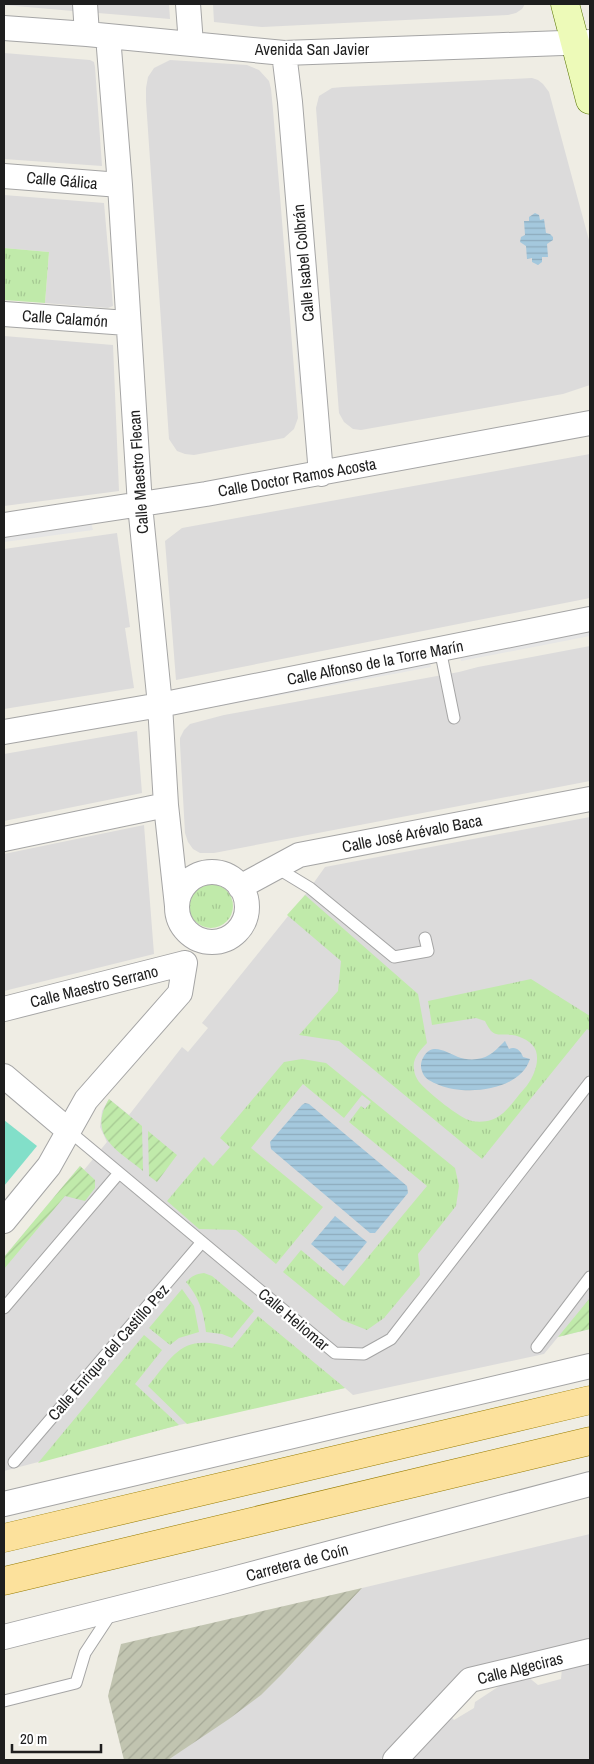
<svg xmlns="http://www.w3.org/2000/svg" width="594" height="1764" viewBox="0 0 594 1764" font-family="'Archivo Narrow',sans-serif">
	<defs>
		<pattern id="construction-furrows" width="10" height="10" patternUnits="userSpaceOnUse" patternTransform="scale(1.25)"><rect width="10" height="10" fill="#c1c4b0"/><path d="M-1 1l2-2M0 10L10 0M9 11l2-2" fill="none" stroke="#a5a897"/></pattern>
		<pattern id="grass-tufts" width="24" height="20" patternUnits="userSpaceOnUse" patternTransform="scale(1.25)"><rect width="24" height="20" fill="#c0eaaa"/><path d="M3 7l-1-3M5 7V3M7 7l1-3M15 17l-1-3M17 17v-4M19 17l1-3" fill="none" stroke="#a5c892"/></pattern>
		<pattern id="garden-furrows" width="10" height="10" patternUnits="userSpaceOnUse" patternTransform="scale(1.25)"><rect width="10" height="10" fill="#c0eaaa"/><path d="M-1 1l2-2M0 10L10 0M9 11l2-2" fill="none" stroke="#a5c892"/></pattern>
		<pattern id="water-rules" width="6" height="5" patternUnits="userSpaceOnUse" patternTransform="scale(1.25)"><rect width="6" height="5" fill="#a4c8dd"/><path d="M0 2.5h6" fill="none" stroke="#8dabbd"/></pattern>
	</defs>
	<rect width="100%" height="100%" fill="#efede4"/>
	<path fill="#dcdbdb" d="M4,4H73V11L4,5Z
		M97,4H169L170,19L98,13Z
		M213,4H525L522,9L516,13L508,15L262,27L214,22Z
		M4,53L90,60L94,62L95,67L102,166L4,159Z
		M170,60L247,65L259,70L269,81L271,89L273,110L298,418L294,429L284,438L194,455L185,454L177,451L169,439L146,101V88L148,77L154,68Z
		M532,78L538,80L543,84L549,92L590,244V385L563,394L361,430L353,429L344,422L339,413L316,108L319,96L332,88L343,87Z
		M4,195L104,203L113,306L108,308L45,303L49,252L4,248Z
		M4,336L113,345L119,491L4,506Z
		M590,454V598L176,680L165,541L182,528Z
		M117,533L130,627L125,628L134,688L4,709V549Z
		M590,646V781L214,853H200L193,849L188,842L185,833L180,744V738L184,730L190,724L224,715L459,672L478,667Z
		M137,731L142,793L4,821V754Z
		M590,817V1329L558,1337L544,1354L353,1395L345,1388L179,1425L4,1471V1257L80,1166L84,1170L107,1142L100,1127L102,1111L109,1099L129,1115L182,1047L188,1052L208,1028L202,1023L305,895L325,867Z
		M144,825L154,954L4,991V854Z
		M590,1534V1640L439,1698L380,1760H168L283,1673L362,1588Z
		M590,1661V1760H411L451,1717L454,1720L474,1708L475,1702L507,1681L527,1676L538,1685L561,1679L562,1668Z"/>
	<path fill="url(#construction-furrows)" d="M362,1588L283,1673L261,1695L229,1719L168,1760H124L108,1696L121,1644Z"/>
	<path fill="url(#grass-tufts)" d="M4,248L49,252L45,303L4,300Z
		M189 906a22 22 0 1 1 44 0a22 22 0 1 1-44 0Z
		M305,895L418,994L427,1043C420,1050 412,1059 414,1069C414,1073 417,1080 420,1083C428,1092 460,1119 472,1121C476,1122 486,1122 491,1120C505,1116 514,1100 524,1089C532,1080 540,1064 536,1051C533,1042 521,1036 512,1035C496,1033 494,1039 485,1021L476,1018L432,1025L428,1001L531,979L590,1016V1031L587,1029L482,1159L339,1041L299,1035L338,991L341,961L287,915Z
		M302,1059L326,1063L455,1168L459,1186L456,1206L418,1254L420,1275L384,1318L367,1330L342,1320L283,1272L301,1250L344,1286L427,1186L349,1122L361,1106L365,1109L371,1102L362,1095L344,1118L303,1084L251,1148L323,1207L276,1264L236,1230L199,1229L167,1201L204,1157L213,1166L230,1147L220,1138L284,1062Z
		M204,1273L212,1276L254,1311L232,1338L222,1334L206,1332C204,1313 199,1297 186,1282C192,1276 195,1274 204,1273Z
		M182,1289L194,1306L199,1332L179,1338L170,1345L149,1328Z
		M258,1316L345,1388L187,1424L148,1386C176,1352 183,1333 232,1348Z
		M144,1335L162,1350L135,1384L179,1425L38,1463Z"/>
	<path fill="url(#garden-furrows)" d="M109,1099L142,1126L143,1171C117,1150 87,1136 109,1099Z
		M148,1131L177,1155L157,1182L149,1176Z
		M80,1166L95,1180V1188L85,1201L65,1196L4,1269V1257Z
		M590,1298V1329L558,1337Z"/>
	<path fill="#82dfc9" d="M4,1120L37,1146L4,1186Z"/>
	<path fill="#e6e6e6" d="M285,119L307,393L300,394L279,120Z
		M91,522L93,530L4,542V533Z
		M590,627V636L461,661L459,653Z
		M429,659L431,667L216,707L214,699Z"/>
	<path fill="url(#water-rules)" d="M535,213L539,215L540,220L544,219L546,233L550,234L553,237V240L547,244L548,257H542V262L538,265L532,262V258L527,259L526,246L520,242L521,237L525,235L524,221H529V217Z
		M505,1041L509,1049C516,1046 521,1051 523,1057L530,1059C520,1091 466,1096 439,1085C432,1082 424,1079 422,1071C420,1066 421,1061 424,1056C433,1042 447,1053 458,1057C463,1059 471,1060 477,1059C489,1058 497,1049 505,1041Z
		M305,1103L309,1104L407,1186L408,1193L375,1233H370L271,1149L270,1142L302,1105Z
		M335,1216L367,1242L343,1271L311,1244Z"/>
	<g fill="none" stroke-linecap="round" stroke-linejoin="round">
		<defs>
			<path id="lane" d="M440,649L454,718
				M277,868L310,888L394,957L428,951L425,938
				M69,1131L335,1353L364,1354L391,1339L590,1082
				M4,1308L119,1173
				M537,1347L590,1277
				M14,1462L202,1242
				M4,1701L76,1683L85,1653L112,1612"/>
			<path id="street" d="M85,4L87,34
				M188,4L191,44
				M4,28L87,34L284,53L590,42
				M108,36L120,185L140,505L160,705L166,805L177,906
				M284,53L290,102L321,474
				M4,176L120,185
				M4,314L127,323
				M4,525L206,494L590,423
				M4,732L160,705L590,619
				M4,839L166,805
				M177 907a35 35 0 1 1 70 0a35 35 0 1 1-70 0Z
				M240,887L299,855L590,799
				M4,1009L185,963
				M4,1076L69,1131
				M4,1221L49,1166L86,1100L180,993L185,963
				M4,1504L590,1366
				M4,1637L218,1583L590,1484
				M395,1760L470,1680L590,1651"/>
			<path id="secondary" d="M565,4L590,100"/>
			<path id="primary" d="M4,1538L590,1400
				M4,1581L590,1441"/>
		</defs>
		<use href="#lane" stroke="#a5a5a5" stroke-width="13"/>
		<use href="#street" stroke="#a5a5a5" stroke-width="26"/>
		<use href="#secondary" stroke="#597604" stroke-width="29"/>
		<use href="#primary" stroke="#987c00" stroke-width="29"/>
		<use href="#lane" stroke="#fff" stroke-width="11"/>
		<use href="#street" stroke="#fff" stroke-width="24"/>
		<use href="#secondary" stroke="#edfab8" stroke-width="28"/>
		<use href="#primary" stroke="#fce19c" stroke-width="28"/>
	</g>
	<g text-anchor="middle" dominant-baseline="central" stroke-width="4.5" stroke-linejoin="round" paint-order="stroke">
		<g font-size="16" fill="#1e1e1e" stroke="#fff">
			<text x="312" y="49">Avenida San Javier</text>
			<text transform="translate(62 180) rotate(5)">Calle Gálica</text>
			<text transform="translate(303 263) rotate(-95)">Calle Isabel Colbrán</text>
			<text transform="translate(65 318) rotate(4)">Calle Calamón</text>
			<text transform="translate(138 472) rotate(-94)">Calle Maestro Flecan</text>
			<text transform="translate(297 477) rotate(-10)">Calle Doctor Ramos Acosta</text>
			<text transform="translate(375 662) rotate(-11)">Calle Alfonso de la Torre Marín</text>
			<text transform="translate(412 833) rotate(-11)">Calle José Arévalo Baca</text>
			<text transform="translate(94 986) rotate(-14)">Calle Maestro Serrano</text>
			<text transform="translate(294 1319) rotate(40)">Calle Heliomar</text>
			<text transform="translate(108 1352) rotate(-49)">Calle Enrique del Castillo Pez</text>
			<text transform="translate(297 1562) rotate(-15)">Carretera de Coín</text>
			<text transform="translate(520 1668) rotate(-14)">Calle Algeciras</text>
		</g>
	</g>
	<rect width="594" height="1764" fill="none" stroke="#1e1e1e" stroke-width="10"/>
	<path d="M12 1744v8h89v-8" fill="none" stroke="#1e1e1e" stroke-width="2.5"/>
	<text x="20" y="1744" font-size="15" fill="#1e1e1e" stroke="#ffffff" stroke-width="4" paint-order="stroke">20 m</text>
</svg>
